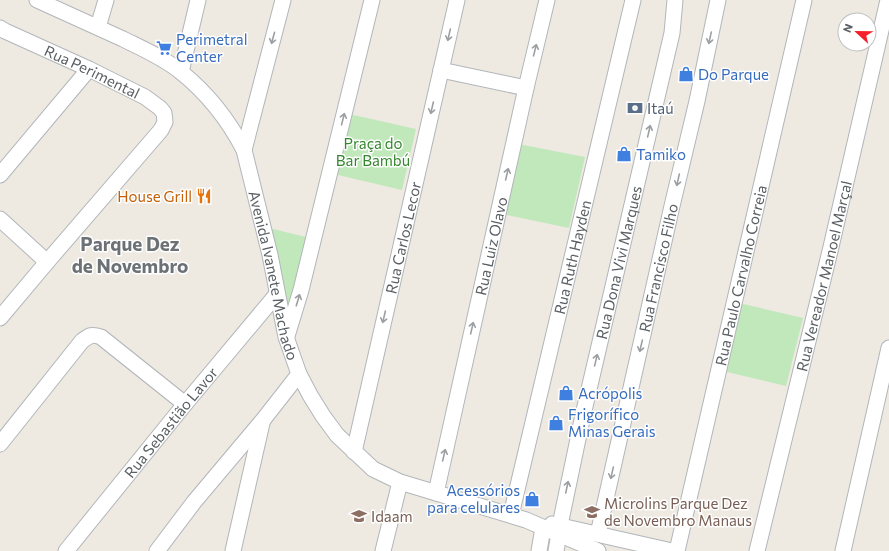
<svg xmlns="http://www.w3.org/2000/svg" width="889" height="551" viewBox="0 0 889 551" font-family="Commissioner,sans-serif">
	<rect width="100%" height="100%" fill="#eee9e1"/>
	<path fill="#c0e8bb" d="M349,114L416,129L402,190L334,174Z
		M518,144L585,157L569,228L502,214Z
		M269,228L306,237L294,289L285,319Z
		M739,303L803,318L786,386L723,371Z"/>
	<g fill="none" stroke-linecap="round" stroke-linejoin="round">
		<defs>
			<g id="minor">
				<path id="s1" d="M37,0C66,13 94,26 123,39C143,49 164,58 181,72C207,93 229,121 244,150L270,255L286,337L299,374L310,395L323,416L337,435L373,469L400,482L526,520L598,551"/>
				<path d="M98,27L106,0"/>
				<path id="s2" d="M0,28L5,31L89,69L145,97L160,108L164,113L165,122L161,130L47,262L0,318"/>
				<path d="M441,70L526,88"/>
				<path d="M181,72L198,0"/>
				<path d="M244,150L283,0"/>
				<path d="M0,175L89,69"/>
				<path d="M0,219L47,262"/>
				<path d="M287,336L301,290L372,0"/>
				<path d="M0,444L82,341C90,335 92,334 101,337L185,404"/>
				<path id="s3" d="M354,452L457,0"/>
				<path id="s4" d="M436,493L526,88L547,0"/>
				<path id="s5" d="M511,515L633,0"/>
				<path d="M552,524L672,551"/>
				<path id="s6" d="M560,525L583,415L672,33L675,0"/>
				<path id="s7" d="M598,534L672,206L697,101L718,0"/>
				<path id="s8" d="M66,551L185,404L277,294"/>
				<path d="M157,551L194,502L263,420L299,374"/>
				<path d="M233,551L262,423"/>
				<path d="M383,551L400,482"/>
				<path d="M539,551L543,528"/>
				<path d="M556,551L559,534"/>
				<path id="s9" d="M677,551L804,0"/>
				<path id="s10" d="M757,551L831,247L888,0"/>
				<path d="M843,551L889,348"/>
			</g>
		</defs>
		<use href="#minor" stroke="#b2b6ba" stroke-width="17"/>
		<use href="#minor" stroke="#fff" stroke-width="15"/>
	</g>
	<defs><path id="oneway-shaft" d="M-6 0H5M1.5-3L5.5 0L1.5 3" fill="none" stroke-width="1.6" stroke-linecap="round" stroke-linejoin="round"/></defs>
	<g stroke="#9c9fa1">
		<use href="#oneway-shaft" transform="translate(449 35) rotate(103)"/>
		<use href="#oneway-shaft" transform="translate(273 38) rotate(105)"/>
		<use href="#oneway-shaft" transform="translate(710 38) rotate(102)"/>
		<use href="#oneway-shaft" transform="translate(535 50) rotate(-76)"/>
		<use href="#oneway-shaft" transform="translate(432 108) rotate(103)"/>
		<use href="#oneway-shaft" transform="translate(343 119) rotate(-76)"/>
		<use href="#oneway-shaft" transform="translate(649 131) rotate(-77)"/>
		<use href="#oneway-shaft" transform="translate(507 174) rotate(-77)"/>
		<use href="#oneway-shaft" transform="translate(678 180) rotate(103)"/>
		<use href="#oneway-shaft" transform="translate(298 300) rotate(-73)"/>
		<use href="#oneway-shaft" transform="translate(384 317) rotate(103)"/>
		<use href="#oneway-shaft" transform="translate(472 328) rotate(-77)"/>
		<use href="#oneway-shaft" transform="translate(641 346) rotate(103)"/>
		<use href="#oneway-shaft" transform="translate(596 360) rotate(-77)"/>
		<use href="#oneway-shaft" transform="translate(444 455) rotate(-77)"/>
		<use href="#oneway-shaft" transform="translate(612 473) rotate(103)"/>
		<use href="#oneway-shaft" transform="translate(567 487) rotate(-78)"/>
	</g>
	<defs>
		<symbol id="supermarket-bare" viewBox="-9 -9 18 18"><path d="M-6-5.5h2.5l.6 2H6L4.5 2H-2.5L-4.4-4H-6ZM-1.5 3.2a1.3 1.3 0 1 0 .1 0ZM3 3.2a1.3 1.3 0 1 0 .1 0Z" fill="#3f7fe0" stroke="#fff" stroke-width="2.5" paint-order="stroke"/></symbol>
		<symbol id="shop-bare" viewBox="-9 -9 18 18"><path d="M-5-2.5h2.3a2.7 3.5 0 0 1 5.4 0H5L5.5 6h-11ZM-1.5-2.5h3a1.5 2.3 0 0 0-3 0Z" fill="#3f7fe0" stroke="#fff" stroke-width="2.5" paint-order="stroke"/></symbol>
		<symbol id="bank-bare" viewBox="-9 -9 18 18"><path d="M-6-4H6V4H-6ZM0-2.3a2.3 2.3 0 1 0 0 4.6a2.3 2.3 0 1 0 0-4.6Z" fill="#5c6f8a" stroke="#fff" stroke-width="2.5" paint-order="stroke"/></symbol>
		<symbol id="restaurant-bare" viewBox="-9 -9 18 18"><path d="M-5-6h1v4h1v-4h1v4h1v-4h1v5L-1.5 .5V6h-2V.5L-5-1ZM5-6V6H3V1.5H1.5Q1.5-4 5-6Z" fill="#e8710a" stroke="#fff" stroke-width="2.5" paint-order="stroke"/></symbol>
		<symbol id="university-bare" viewBox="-9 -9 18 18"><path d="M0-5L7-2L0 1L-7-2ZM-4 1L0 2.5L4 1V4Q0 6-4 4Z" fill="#8d6e63" stroke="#fff" stroke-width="2.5" paint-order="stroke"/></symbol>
		<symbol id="school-bare" viewBox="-9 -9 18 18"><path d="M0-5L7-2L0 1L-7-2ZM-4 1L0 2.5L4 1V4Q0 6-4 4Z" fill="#8d6e63" stroke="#fff" stroke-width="2.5" paint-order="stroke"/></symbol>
	</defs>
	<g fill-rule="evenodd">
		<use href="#supermarket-bare" x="153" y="37" width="22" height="22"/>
		<use href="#shop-bare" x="675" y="63" width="22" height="22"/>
		<use href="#bank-bare" x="624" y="97" width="22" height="22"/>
		<use href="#shop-bare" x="613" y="143" width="22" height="22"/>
		<use href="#restaurant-bare" x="193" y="185" width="22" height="22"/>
		<use href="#shop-bare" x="555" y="382" width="22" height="22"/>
		<use href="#shop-bare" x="545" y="412" width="22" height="22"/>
		<use href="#shop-bare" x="521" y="488" width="22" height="22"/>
		<use href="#university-bare" x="581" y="501" width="22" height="22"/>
		<use href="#school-bare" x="348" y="505" width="22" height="22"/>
	</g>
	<g text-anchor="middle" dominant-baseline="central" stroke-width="3" stroke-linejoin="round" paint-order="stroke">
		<g font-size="15" fill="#366cbe" stroke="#fff" text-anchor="start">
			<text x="176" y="39">Perimetral<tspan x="176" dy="17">Center</tspan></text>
			<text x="698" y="74">Do Parque</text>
			<text x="636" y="154">Tamiko</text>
			<text x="578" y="393">Acrópolis</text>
			<text x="568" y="414">Frigorífico<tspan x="568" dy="17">Minas Gerais</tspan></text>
			<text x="520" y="490" text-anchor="end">Acessórios<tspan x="520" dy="17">para celulares</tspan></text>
		</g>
		<g font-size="15" fill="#5a5f63" stroke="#fff">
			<text stroke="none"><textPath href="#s2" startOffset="102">Rua Perimental</textPath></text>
			<text stroke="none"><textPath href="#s3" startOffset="220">Rua Carlos Lecor</textPath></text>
			<text stroke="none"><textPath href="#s4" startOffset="253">Rua Luiz Olavo</textPath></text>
			<text stroke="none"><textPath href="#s5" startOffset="265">Rua Ruth Hayden</textPath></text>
			<text stroke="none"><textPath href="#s6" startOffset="269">Rua Dona Vivi Marques</textPath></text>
			<text stroke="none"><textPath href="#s7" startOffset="273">Rua Francisco Filho</textPath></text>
			<text stroke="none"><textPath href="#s1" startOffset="391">Avenida Ivanete Machado</textPath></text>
			<text stroke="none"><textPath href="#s9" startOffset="283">Rua Paulo Carvalho Correia</textPath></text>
			<text stroke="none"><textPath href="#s10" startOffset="283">Rua Vereador Manoel Marçal</textPath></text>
			<text stroke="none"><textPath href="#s8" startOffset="166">Rua Sebastião Lavor</textPath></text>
		</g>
		<g font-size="15" fill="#4e5e75" stroke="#fff" text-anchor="start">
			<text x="647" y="108">Itaú</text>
		</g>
		<g font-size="15" fill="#35862e" stroke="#fff">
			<text x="373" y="143">Praça do<tspan x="373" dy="17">Bar Bambú</tspan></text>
		</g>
		<g font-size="15" fill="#c56008" stroke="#fff" text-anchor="end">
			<text x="192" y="196">House Grill</text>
		</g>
		<g font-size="15" fill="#785e54" stroke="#fff" text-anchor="start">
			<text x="604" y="503">Microlins Parque Dez<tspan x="604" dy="17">de Novembro Manaus</tspan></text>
			<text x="371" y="516">Idaam</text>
		</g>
		<g font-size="19" font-weight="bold" fill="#6b7175" stroke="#fff">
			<text x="130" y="243">Parque Dez<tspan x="130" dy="22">de Novembro</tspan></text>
		</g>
	</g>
	<g transform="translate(857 32) rotate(292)"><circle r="19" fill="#ffffff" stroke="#bdbfc1"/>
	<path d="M0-3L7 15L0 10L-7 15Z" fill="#f52029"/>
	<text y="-6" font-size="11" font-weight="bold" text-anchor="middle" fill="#5a5f63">N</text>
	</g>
</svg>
